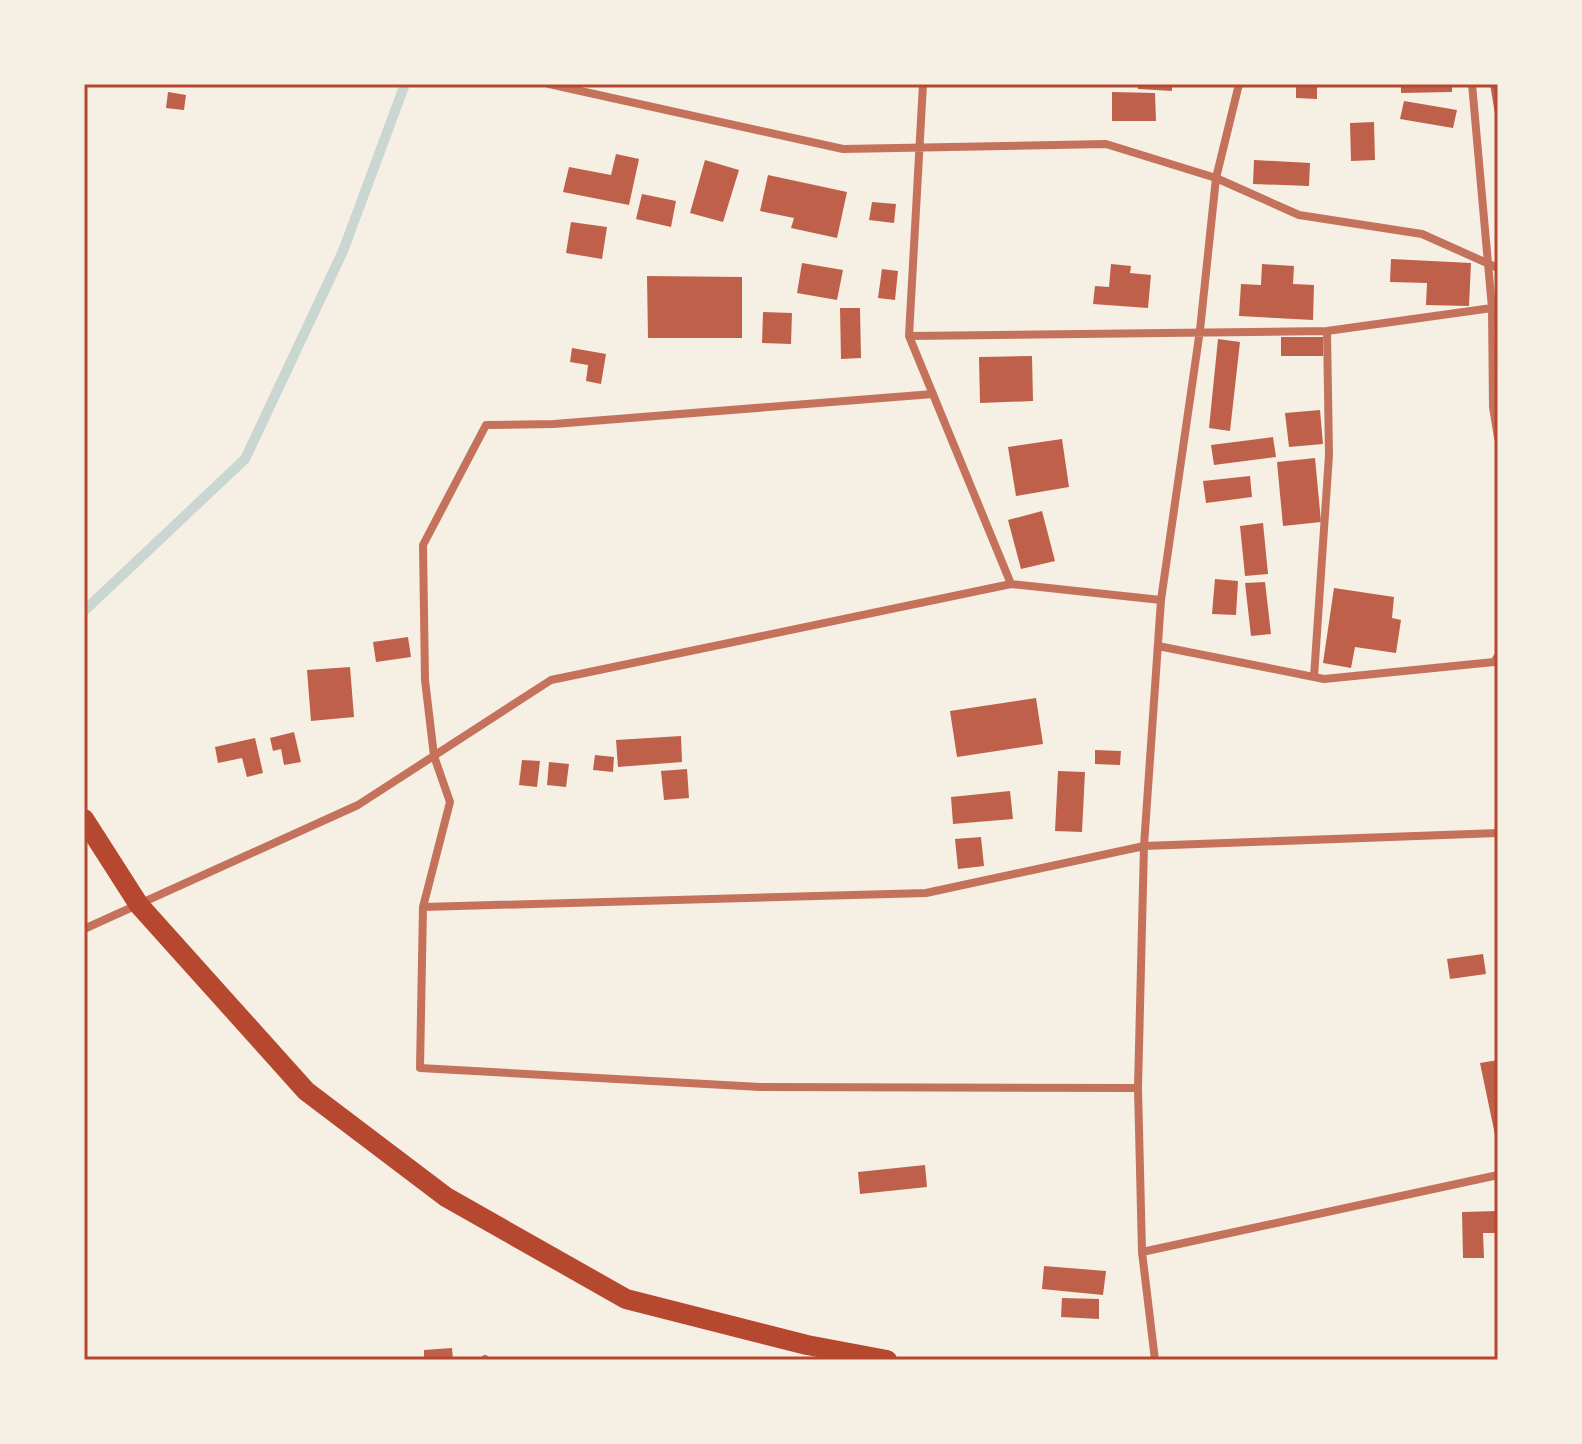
<svg xmlns="http://www.w3.org/2000/svg" width="1582" height="1444" viewBox="0 0 1582 1444" font-family="Lato,sans-serif">
	<rect width="100%" height="100%" fill="#f6efe4"/>
	<g fill="none" stroke-linecap="round" stroke-linejoin="round">
		<path stroke="#c9d6d2" stroke-width="10" d="M84,611L245,459L343,251L405,84"/>
	</g>
	<path fill="#bf614a" d="M1138,84H1172V91L1138,89Z
		M1296,84H1317V99L1296,98Z
		M1401,84H1452V92L1401,93Z
		M1490,84H1498V113L1495,114Z
		M168,92L186,95L184,110L166,108Z
		M1112,92L1155,93L1156,121H1112Z
		M1404,101L1457,110L1453,128L1400,119Z
		M1374,122L1375,160L1351,161L1350,123Z
		M616,154L639,159L629,205L563,192L569,167L611,175Z
		M705,160L739,170L723,222L690,213Z
		M1254,160L1310,163L1309,186L1253,184Z
		M768,175L847,192L837,238L791,228L794,218L760,211Z
		M642,194L676,201L671,227L636,219Z
		M872,202L896,204L894,223L869,220Z
		M571,222L607,227L602,259L566,253Z
		M1391,259L1471,263L1469,306L1426,305L1427,283L1390,282Z
		M802,263L843,270L837,300L797,293Z
		M1111,264L1131,266L1130,273L1151,275L1148,308L1093,304L1095,286L1109,287Z
		M1262,264L1294,266L1293,284L1314,285L1313,320L1239,316L1241,284L1261,285Z
		M882,269L898,271L895,300L878,298Z
		M647,276L742,277V338H648Z
		M840,308H860L861,358L841,359Z
		M763,312L792,313L791,344L762,343Z
		M1281,337H1323V356H1281Z
		M1218,339L1240,342L1230,431L1209,428Z
		M572,348L606,354L601,384L586,381L588,365L570,362Z
		M1032,356L1033,401L980,403L979,357Z
		M1320,410L1323,444L1289,447L1285,413Z
		M1273,437L1276,457L1214,465L1211,445Z
		M1062,439L1069,487L1016,496L1008,447Z
		M1315,458L1321,522L1283,526L1277,462Z
		M1250,476L1252,497L1206,503L1203,481Z
		M1042,511L1055,561L1021,569L1008,520Z
		M1263,523L1268,574L1245,576L1240,526Z
		M1215,579L1238,581L1236,615L1212,614Z
		M1265,582L1271,634L1251,636L1245,583Z
		M1334,588L1394,597L1392,618L1401,620L1396,653L1355,647L1351,668L1323,663Z
		M408,637L411,657L376,662L373,642Z
		M350,667L354,717L311,721L307,670Z
		M1036,698L1043,744L957,757L950,711Z
		M294,732L301,762L284,765L281,749L273,751L270,738Z
		M681,736L682,762L618,767L616,740Z
		M255,738L263,773L247,777L242,758L218,763L215,747Z
		M1095,750L1121,751L1120,765L1095,764Z
		M595,755L614,757L613,772L593,770Z
		M522,760L540,761L537,787L519,785Z
		M549,762L569,764L566,787L547,785Z
		M687,769L689,798L664,800L661,771Z
		M1058,771L1085,772L1082,832L1055,831Z
		M1010,791L1013,819L953,824L951,797Z
		M981,837L984,866L958,869L955,839Z
		M1483,954L1486,974L1450,979L1447,959Z
		M1498,1060V1134L1495,1135L1480,1063Z
		M925,1165L927,1187L860,1194L858,1172Z
		M1498,1211V1233H1483L1484,1258H1463L1462,1212Z
		M1044,1266L1106,1271L1103,1295L1042,1289Z
		M1062,1298L1099,1299V1319L1061,1317Z
		M452,1348L453,1360H424V1350Z"/>
	<g fill="none" stroke-linecap="round" stroke-linejoin="round">
		<path stroke="#c5725c" stroke-width="8" d="M549,84L843,149L1106,144L1216,178L1299,215L1422,234L1498,268
			M923,84L909,336L1011,584
			M1472,84L1492,308L1493,407L1498,438
			M909,336L1327,331L1492,308
			M933,394L554,424L486,425L423,545L425,680L434,756L450,802L423,907L420,1068L760,1087L1138,1088
			M1158,646L1324,679L1494,662L1498,656
			M1314,677L1329,455L1327,331
			M423,907L926,893L1144,846L1498,833
			M84,929L358,805L551,680L1011,584L1161,600
			M1142,1252L1498,1175
			M484,1360L485,1359
			M1155,1360L1142,1252L1138,1088L1144,846L1161,600L1200,330L1216,178L1239,84"/>
		<path stroke="#b5482f" stroke-width="20" d="M84,819L139,905L306,1091L446,1197L626,1299L807,1345L887,1360"/>
	</g>
	<rect width="1582" height="1444" fill="none" stroke="#f6efe4" stroke-width="172"/>
	<rect x="86" y="86" width="1410" height="1272" fill="none" stroke="#b5482f" stroke-width="3"/>
</svg>
